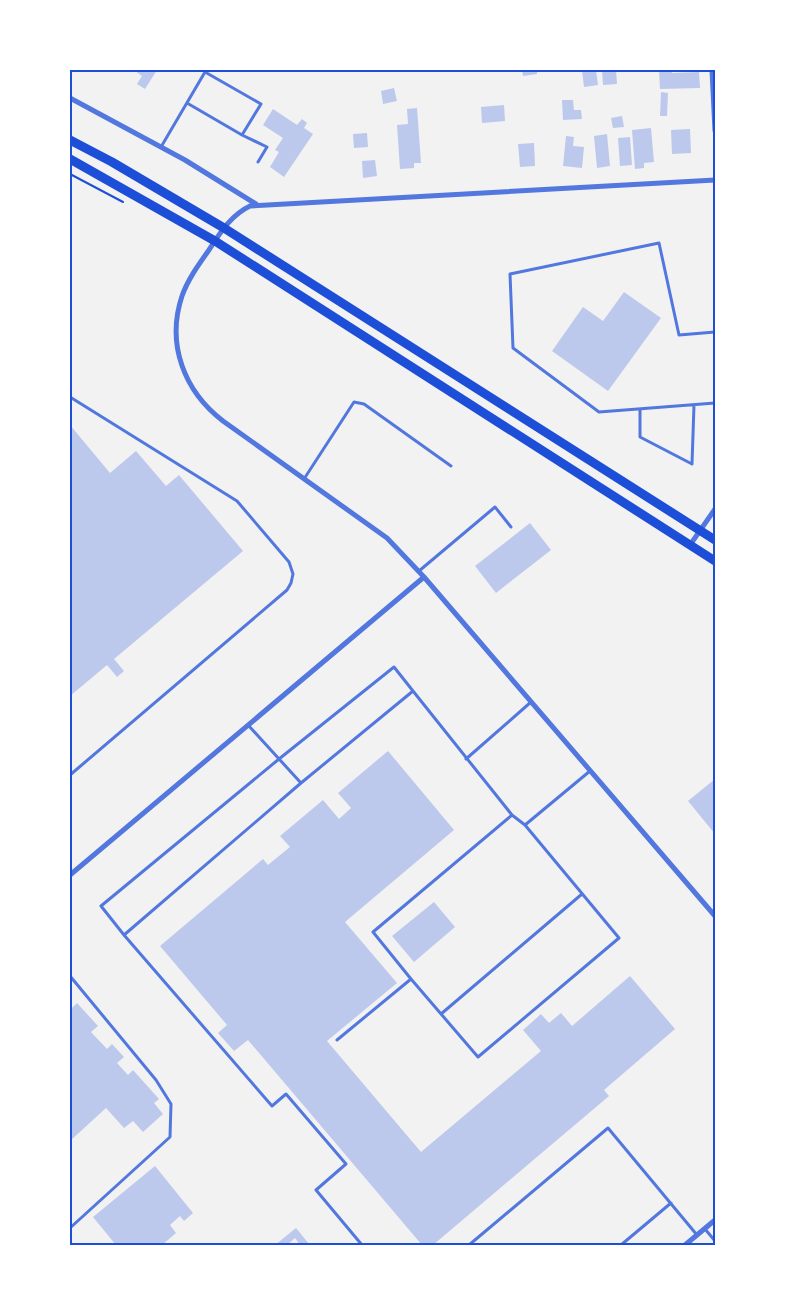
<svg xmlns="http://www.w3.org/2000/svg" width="785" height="1315" viewBox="0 0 785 1315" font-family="Barlow,sans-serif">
	<rect width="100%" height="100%" fill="#f2f2f2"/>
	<path fill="#bdc9ec" d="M136,70H157L145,89L137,84L142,76L135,71Z
		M522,70H537V74L523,76Z
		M582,70H596L598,85L584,87Z
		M602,70H616L617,84L603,85Z
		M659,70H672V73L699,72L700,88L660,89Z
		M394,88L397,101L383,104L381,91Z
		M661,92L668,93L667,116H660Z
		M562,100H573L574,110H581L582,119L563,120Z
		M504,105L505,121L482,123L481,107Z
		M417,108L421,163H414V168L400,169L397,125L408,124L407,109Z
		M273,109L297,125L302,119L307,123L304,128L313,134L284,177L270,167L279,152L275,150L283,138L263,125Z
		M622,116L624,127L613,128L611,118Z
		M651,128L654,162L644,163V168L635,169L632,130Z
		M690,129L691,153L672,154L671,130Z
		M367,133L368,147L354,148L353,134Z
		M607,134L610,166L597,168L594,136Z
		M566,136L574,137L573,146L584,147L582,168L563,166Z
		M630,137L632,165L620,166L618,138Z
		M534,143L535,166L520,167L518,144Z
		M375,160L377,176L363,178L362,161Z
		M624,292L661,318L608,391L552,351L583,307L603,321Z
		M70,425L110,473L136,451L166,486L179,475L243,551L114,659L124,671L117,677L107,665L70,696Z
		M530,523L551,550L496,593L475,566Z
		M388,751L454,830L345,922L397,983L327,1041L421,1152L541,1051L523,1030L541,1014L549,1023L561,1013L572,1026L630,976L675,1029L604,1090L609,1096L433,1245H422L248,1040L234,1051L218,1033L227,1025L160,946L263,859L268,865L290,847L280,836L323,800L339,819L351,808L338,793Z
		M715,779V834L688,801Z
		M434,902L455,927L414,962L392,936Z
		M77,1003L98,1026L91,1032L107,1049L112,1044L124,1057L117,1063L128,1075L133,1070L159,1099L154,1103L163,1114L143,1132L133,1121L124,1128L106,1108L70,1141V1006L72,1008Z
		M155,1166L193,1213L184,1221L180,1216L170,1225L176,1233L162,1245H116L93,1217Z
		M296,1228L309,1244L300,1245L295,1238L287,1245H275Z"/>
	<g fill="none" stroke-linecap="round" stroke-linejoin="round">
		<path stroke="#1d4ed8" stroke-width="2" d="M70,174L123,202"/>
		<path stroke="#5277de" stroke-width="3" d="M187,103L242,135
			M161,147L205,72L261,104L242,135L267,147L258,162
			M715,332L679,335L659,243L510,274L513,348L599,412L715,403
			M70,397L237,501L289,562L293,574L291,583L287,590L70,775
			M640,409V437L692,464L694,405
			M304,479L354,402L364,404L451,466
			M419,571L495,507L511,527
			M413,691L512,815L525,825L590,771
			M248,725L301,783L413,691L394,667L279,759L101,906L124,935L301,783
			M466,759L531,702
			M124,935L272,1106L286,1094L346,1164L316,1190L362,1245
			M70,976L156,1080L171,1104L170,1137L70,1228
			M411,979L478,1057L619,938L525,825
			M441,1014L582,894
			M337,1040L411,979L373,932L512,815
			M705,1229L715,1241
			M469,1245L608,1128L697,1235
			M621,1245L671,1203"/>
		<path stroke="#5277de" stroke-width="5" d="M712,70L715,131
			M70,98L185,160L256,204
			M715,180L250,206C231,215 220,233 209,250C199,264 188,279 182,296C166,344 184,391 223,421L387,538L424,577L715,916
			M690,545L715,509
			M70,875L424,577
			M685,1245L715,1220"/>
		<path stroke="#1d4ed8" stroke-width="9" d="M70,140L112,162L224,228L715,540
			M70,159L215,241L715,561"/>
	</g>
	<rect width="785" height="1315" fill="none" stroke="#ffffff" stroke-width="142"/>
	<rect x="71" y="71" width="643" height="1173" fill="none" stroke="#1d4ed8" stroke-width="2"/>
</svg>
